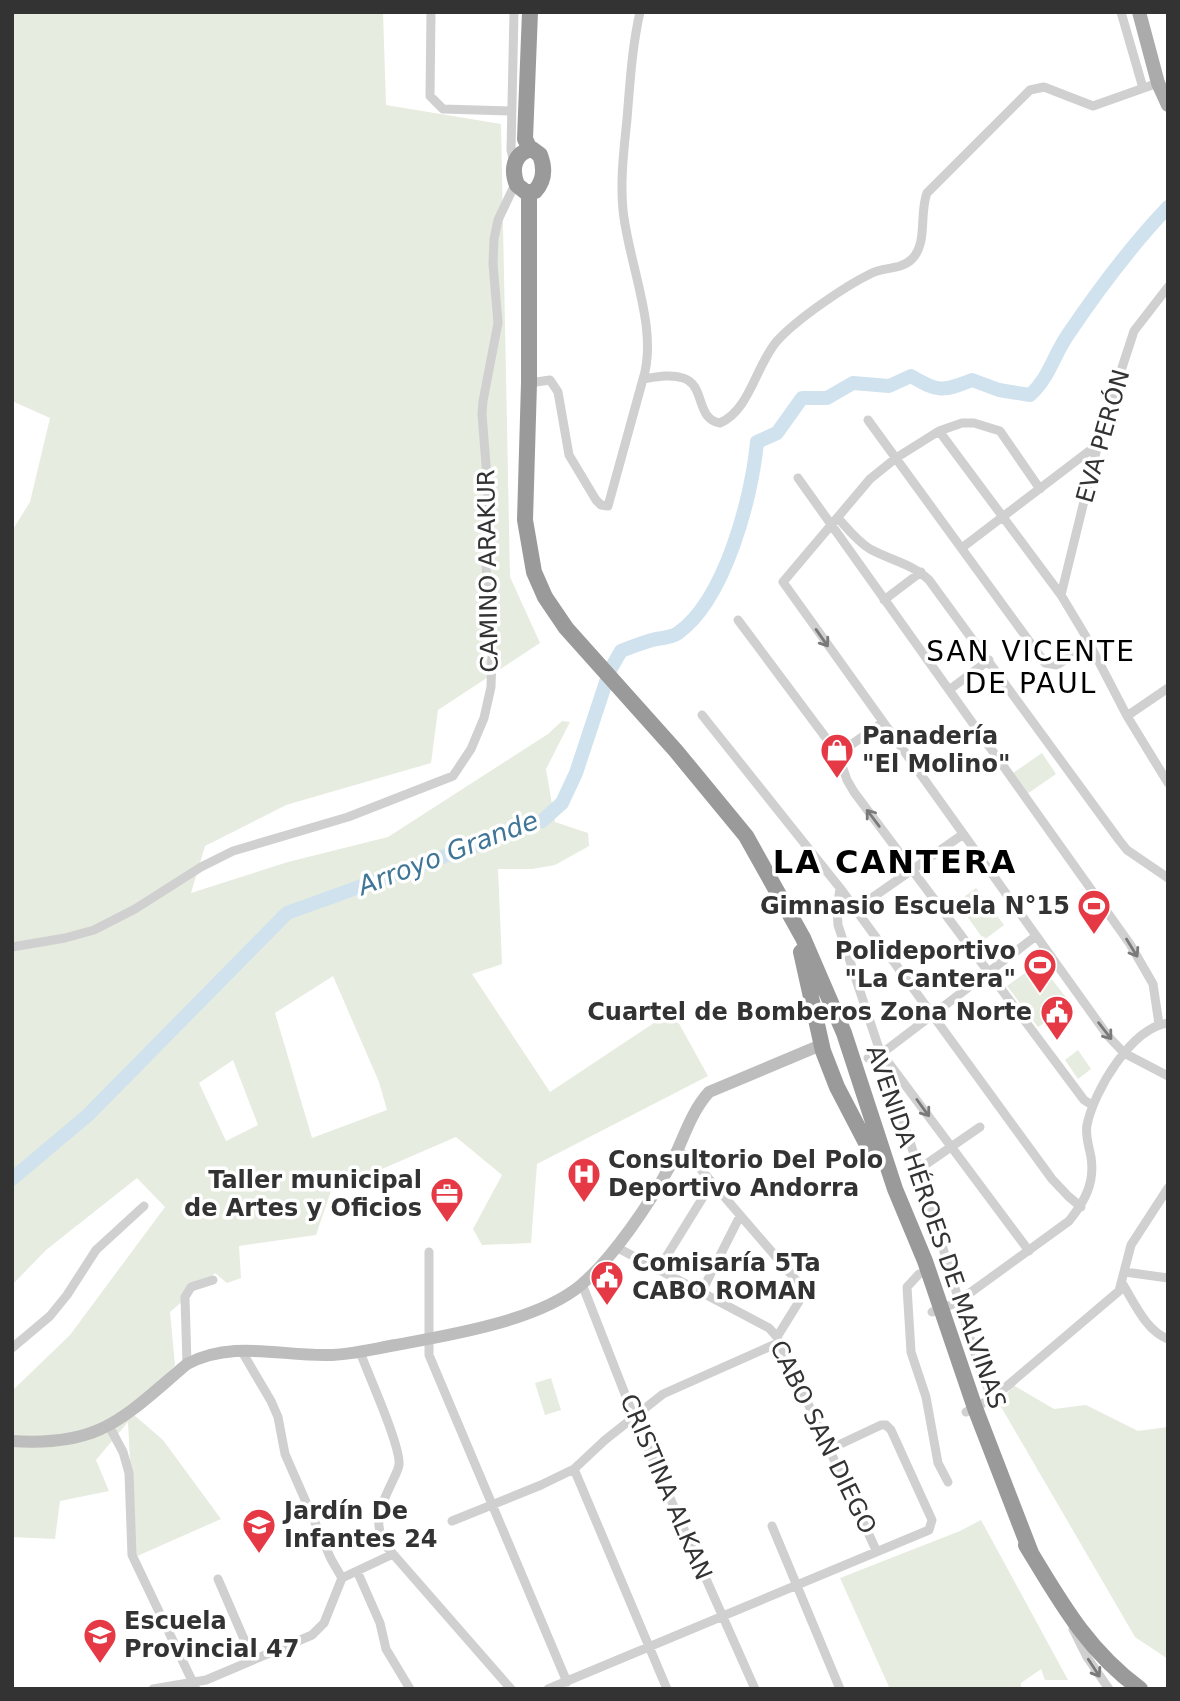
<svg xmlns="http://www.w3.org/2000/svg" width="1180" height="1701" viewBox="0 0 1180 1701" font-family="'DejaVu Sans',sans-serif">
	<rect width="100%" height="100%" fill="#fff"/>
	<path fill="#e6ecdf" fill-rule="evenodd" d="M12,12H383L386,105L501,124L510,577L540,643L438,710L431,763L286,805L205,846L191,893L288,862L388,837L548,734L562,721L570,722L546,769L555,822L588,833L589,846L555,865L532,869H498L502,964L472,974L550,1092L672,1011L708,1076L537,1164L531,1243L482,1245L473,1229L502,1175L456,1137L331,1191L316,1235L239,1246L241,1278L227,1283L215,1273L170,1312L175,1365L134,1415L163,1440L221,1519L135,1557L128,1422L96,1460L109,1491L60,1501L55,1539L12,1537V1391L70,1335L165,1207L137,1178L46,1250L12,1285V531L30,502L50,418L12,401ZM333,976L379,1082L387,1110L312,1138L275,1013ZM233,1060L258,1125L226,1141L199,1083Z
		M1042,753L1056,774L1027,794L1013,773Z
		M976,888L1004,925L984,940L957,902Z
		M1039,963L1072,1005L1038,1027L1007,986Z
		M1078,1050L1091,1069L1078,1079L1065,1060Z
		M551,1378L561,1410L545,1415L535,1383Z
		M1013,1385L1054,1409L1086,1405L1138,1431L1168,1427V1659L1135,1637L1000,1405Z
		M981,1520L1068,1680H1045L1041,1669L1021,1683V1689H890L840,1578L960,1531Z"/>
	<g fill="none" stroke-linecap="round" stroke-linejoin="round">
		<path stroke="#cfe2ee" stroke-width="14" d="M12,1179L88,1115L287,913L542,821L562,803L576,773L610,670L621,651C631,647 642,643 652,640C660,638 671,638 678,633C725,600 752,497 757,442L777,433L802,398H827L853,383L889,386L911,376C938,392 942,392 972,380L999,390L1030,395C1049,378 1053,357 1067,336C1098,290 1130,247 1168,207"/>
		<path stroke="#d0d0d0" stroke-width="9" d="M431,12L430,96L443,109L512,111
			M640,12C632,47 630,83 627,119C624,149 620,180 623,210C628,262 659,329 643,379
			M1121,12L1143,88
			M514,163L511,150L514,12
			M529,383L550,380L558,392L569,455L596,500L601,505L608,506L643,379C656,377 670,374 683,378C706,385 695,419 720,423C750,410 756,365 777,341C797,319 845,286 872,273C884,267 901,270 912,259C928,243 919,213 927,193L1030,90L1044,87L1093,106L1158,83
			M868,420L1045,663L1057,665L1090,644
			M939,431L1061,595L1085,635L1127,716L1168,783
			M798,478L1130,944L1153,984L1159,1024
			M1040,489L1000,431L974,423H962L939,431L896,458L870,479L783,582L1108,1036L1124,1053L1168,1076
			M838,518C848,529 857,541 870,549C890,560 913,564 929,580L1119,840L1127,850L1168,878
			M963,547L1097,445
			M1061,595L1101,432L1134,331L1168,287
			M884,600L921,572
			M738,620L838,754L847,780L854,792L1084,1100L1092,1105
			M949,690L989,660
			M702,715L840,888L1052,1179L1068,1196L1081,1207
			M1127,716L1168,688
			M838,754L882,723
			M840,888L837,910L838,925L919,1169L981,1374L993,1398
			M856,909L962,835
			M12,947L65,938L94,930L135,909L201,867L233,851L348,817L453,776L471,749L484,718L491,687L492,653L486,565L488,490L482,414L483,401L498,323L493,264L494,239L498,220L516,182
			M868,1058L881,1054L1036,936
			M885,1058L1029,1251
			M678,1151L691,1158L802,1287L803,1295L777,1337
			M919,1169L980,1127
			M616,1247L769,1328L777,1337L877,1552
			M429,1252V1355L567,1682
			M658,1270L705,1194L709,1179
			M1125,1272L1168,1278
			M919,1274L907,1287L911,1352L926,1397L938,1463L948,1482
			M1122,1283C1134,1302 1146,1331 1168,1339
			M582,1284L634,1417L755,1689
			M701,1293L740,1216
			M932,1312L956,1303L1069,1221C1085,1201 1095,1183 1091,1157C1089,1146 1085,1136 1087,1125C1094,1091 1131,1028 1168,1023
			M12,1348L50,1316L67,1295L96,1250L144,1206
			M241,1350L271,1401L278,1417L285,1454L331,1559L342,1578
			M360,1352C368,1374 401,1446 399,1465C398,1470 395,1476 393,1480C382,1504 371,1521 386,1546L511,1689
			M187,1364L185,1297L191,1287L213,1280
			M966,1412L993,1398L1119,1291L1131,1245L1168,1188
			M109,1426L123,1452L129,1473L132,1555L196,1689
			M574,1469L667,1689
			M452,1521L541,1485L574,1469L605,1440L663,1394L780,1342
			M772,1526L840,1689
			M357,1571L380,1623L386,1649L410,1689
			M218,1579L253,1660
			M1073,1629L1087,1657L1109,1689
			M153,1689L206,1680L312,1635L324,1623L342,1578L393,1554
			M548,1689L929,1530L932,1520L891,1430L886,1425H881L830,1449"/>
		<path stroke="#bdbdbd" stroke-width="12" d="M12,1441C101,1447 123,1418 187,1364C232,1340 280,1356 328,1355C350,1355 373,1349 396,1345C450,1335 538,1321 581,1285C613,1258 650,1203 670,1166C683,1141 690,1113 709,1092L821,1045"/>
		<path stroke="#ababab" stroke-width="14" d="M1139,12L1158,83L1168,105"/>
		<path stroke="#9a9a9a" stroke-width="16" d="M530,12L525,139L530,149
			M532,149L540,155C545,168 545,180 535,191L527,193L517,185C511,170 513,153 532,149Z
			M529,192V383L525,520L534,572L545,597L566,628L676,751L746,836L803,938L844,1033L895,1189L925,1261L975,1408L1031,1553
			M801,952L823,1051L837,1087L875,1160
			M1026,1545C1060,1601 1086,1649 1140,1689"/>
	</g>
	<defs><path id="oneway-shaft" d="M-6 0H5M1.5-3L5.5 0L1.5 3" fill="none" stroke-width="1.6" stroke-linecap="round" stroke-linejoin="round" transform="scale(1.75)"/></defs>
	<g stroke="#7a7a7a">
		<use href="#oneway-shaft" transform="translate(822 638) rotate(55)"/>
		<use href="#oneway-shaft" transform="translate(873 818) rotate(-127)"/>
		<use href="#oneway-shaft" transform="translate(1132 948) rotate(58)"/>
		<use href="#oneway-shaft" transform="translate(1105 1031) rotate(52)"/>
		<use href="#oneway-shaft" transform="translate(923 1108) rotate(54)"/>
		<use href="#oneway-shaft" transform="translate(1094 1668) rotate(57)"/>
	</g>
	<defs>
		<symbol id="shop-pin" viewBox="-11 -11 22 30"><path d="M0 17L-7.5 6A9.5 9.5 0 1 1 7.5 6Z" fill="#e63946" stroke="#fff"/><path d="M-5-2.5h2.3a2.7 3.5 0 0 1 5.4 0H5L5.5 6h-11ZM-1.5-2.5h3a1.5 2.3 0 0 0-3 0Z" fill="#fff"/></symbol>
		<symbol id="stadium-pin" viewBox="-11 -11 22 30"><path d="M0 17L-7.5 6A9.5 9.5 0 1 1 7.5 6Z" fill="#e63946" stroke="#fff"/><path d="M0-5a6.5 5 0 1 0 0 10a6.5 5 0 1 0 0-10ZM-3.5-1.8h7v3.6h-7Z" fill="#fff"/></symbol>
		<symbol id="civic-pin" viewBox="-11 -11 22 30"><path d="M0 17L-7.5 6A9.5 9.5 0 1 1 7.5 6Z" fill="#e63946" stroke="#fff"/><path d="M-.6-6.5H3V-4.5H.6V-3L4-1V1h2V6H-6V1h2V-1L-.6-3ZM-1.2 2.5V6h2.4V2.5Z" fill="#fff"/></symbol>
		<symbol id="hospital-pin" viewBox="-11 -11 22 30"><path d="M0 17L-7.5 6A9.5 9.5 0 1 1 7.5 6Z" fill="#e63946" stroke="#fff"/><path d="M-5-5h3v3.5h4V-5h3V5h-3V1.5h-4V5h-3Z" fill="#fff"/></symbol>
		<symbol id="office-pin" viewBox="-11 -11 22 30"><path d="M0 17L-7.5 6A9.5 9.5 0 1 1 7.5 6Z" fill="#e63946" stroke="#fff"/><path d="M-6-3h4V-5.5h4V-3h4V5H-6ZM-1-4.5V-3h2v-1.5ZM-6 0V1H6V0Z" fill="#fff"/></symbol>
		<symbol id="school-pin" viewBox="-11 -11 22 30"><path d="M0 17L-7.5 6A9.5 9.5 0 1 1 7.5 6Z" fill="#e63946" stroke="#fff"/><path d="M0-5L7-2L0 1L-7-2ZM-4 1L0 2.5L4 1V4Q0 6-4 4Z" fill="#fff"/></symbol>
	</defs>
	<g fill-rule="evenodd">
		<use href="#shop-pin" x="818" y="731" width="38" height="52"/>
		<use href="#stadium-pin" x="1075" y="887" width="38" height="52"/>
		<use href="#stadium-pin" x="1021" y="946" width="38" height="52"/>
		<use href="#civic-pin" x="1038" y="993" width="38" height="52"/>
		<use href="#hospital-pin" x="565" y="1155" width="38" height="52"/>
		<use href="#office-pin" x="428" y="1175" width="38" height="52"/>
		<use href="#civic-pin" x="588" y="1258" width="38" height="52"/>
		<use href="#school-pin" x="240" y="1506" width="38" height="52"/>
		<use href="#school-pin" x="81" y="1616" width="38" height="52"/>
	</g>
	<g text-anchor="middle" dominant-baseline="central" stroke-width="7" stroke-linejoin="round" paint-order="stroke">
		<g font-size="24" fill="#333" stroke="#fff">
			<text transform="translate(1103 436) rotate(-74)">EVA PERÓN</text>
			<text transform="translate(488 571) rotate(-91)">CAMINO ARAKUR</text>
			<text transform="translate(936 1227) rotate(71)">AVENIDA HÉROES DE MALVINAS</text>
			<text transform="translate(823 1437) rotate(64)">CABO SAN DIEGO</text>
			<text transform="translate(666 1487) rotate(67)">CRISTINA ALKAN</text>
		</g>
		<g font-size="24" font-weight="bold" fill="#333" stroke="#fff" text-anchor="start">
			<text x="862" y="736">Panadería<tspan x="862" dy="28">"El Molino"</tspan></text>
			<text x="1070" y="906" text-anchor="end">Gimnasio Escuela N°15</text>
			<text x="1016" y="951" text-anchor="end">Polideportivo<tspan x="1016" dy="28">"La Cantera"</tspan></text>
			<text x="1032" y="1012" text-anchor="end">Cuartel de Bomberos Zona Norte</text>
			<text x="608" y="1160">Consultorio Del Polo<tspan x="608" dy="28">Deportivo Andorra</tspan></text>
			<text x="422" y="1180" text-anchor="end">Taller municipal<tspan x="422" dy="28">de Artes y Oficios</tspan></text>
			<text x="632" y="1263">Comisaría 5Ta<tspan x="632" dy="28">CABO ROMAN</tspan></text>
			<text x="284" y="1511">Jardín De<tspan x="284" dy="28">Infantes 24</tspan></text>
			<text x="124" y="1621">Escuela<tspan x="124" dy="28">Provincial 47</tspan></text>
		</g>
		<g font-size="26" font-style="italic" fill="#3f7597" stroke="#fff">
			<text transform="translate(448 853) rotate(-21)">Arroyo Grande</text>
		</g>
		<g font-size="28" letter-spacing="2" fill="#000" stroke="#fff">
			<text x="1031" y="651">SAN VICENTE<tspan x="1031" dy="32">DE PAUL</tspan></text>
		</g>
		<g font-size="32" font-weight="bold" letter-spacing="2" fill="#000" stroke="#fff">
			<text x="895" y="862">LA CANTERA</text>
		</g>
	</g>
	<rect width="1180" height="1701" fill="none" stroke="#333333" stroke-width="28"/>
</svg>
